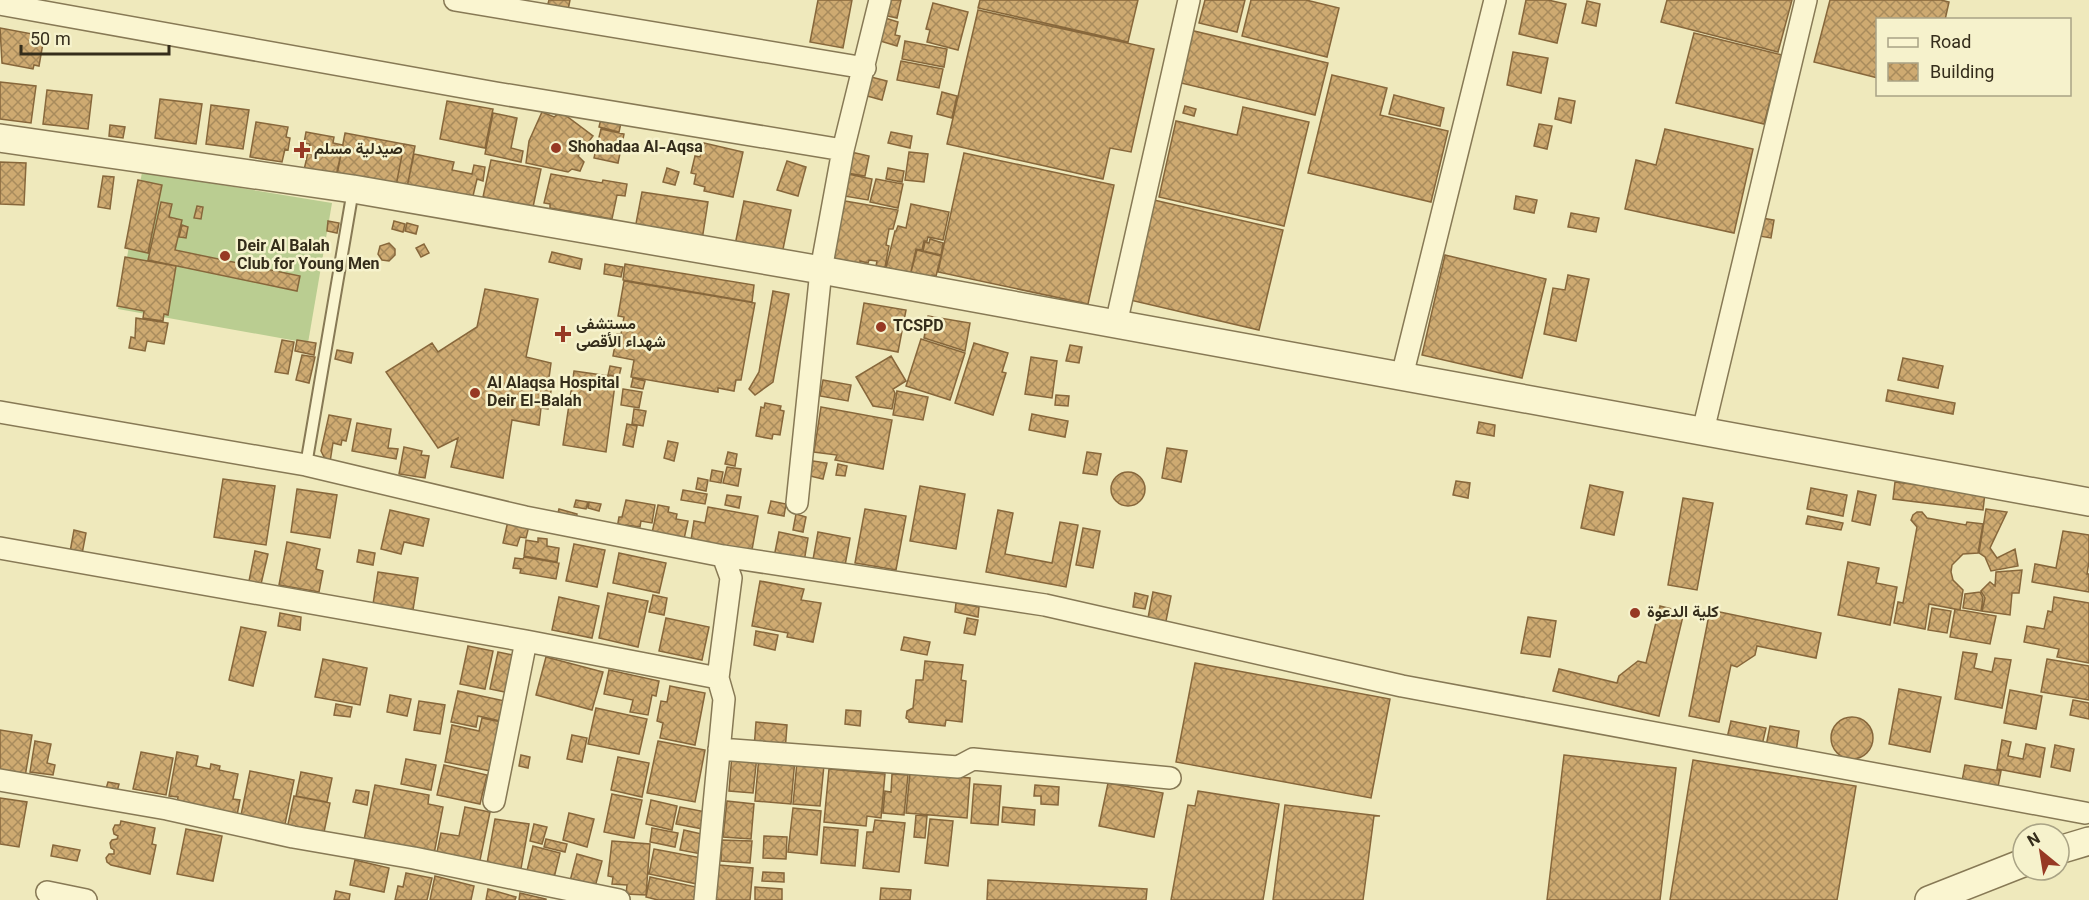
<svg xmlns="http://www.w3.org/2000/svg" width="2089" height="900" viewBox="0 0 2089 900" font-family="Georgia,Vazirmatn,serif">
	<defs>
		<pattern id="building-cross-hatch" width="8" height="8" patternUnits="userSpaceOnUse" patternTransform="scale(1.5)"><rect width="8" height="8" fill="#ceaa71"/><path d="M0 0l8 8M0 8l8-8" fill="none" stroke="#a88b5c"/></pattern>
	</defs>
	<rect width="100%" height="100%" fill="#efe9bc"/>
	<path fill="#bacd91" d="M142,172L332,203L308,343L118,309Z"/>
	<path fill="url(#building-cross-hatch)" stroke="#87673b" stroke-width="1.5" d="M549,0H570L567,15L546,11Z
		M818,0H852L843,48L810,42Z
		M886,0H901L897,18L883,15Z
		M980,0H1138L1128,42L978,8Z
		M1205,0H1245L1237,32L1199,23Z
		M1251,0H1306L1339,8L1327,57L1242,36Z
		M1526,0H1548L1566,4L1557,43L1519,34Z
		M1667,0H1792L1778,52L1661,22Z
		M1830,0H1941L1949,2L1945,20H1878V78L1814,62Z
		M1587,1L1600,4L1596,26L1582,23Z
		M933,3L968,12L958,50L927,42L930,30L926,29Z
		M978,10L1154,49L1131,152L1110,148L1103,179L947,144Z
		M882,17L898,22L895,35L900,36L897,46L877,40Z
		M0,28L38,35L37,42L43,43L39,66L34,65L33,69L2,63Z
		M1190,30L1328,63L1315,115L1177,82Z
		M1694,33L1782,55L1764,124L1676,103Z
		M905,41L947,49L944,67L902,59Z
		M1513,52L1548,58L1541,93L1507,85Z
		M901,61L943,69L939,88L897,80Z
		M1332,75L1387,88L1380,115L1448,131L1431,202L1308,173Z
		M871,77L887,81L882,100L867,96Z
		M0,82L36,86L31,123L0,119Z
		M47,90L92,95L88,129L43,124Z
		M942,92L957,96L952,118L937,114Z
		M1394,95L1444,108L1440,126L1389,114Z
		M1559,98L1575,101L1571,123L1555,119Z
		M160,99L202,104L196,144L155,138Z
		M447,101L493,109L485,148L440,139Z
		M211,105L249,110L243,149L206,144Z
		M1185,106L1196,109L1194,116L1183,113Z
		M1243,107L1309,122L1284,226L1159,197L1176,121L1237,135Z
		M542,112L554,117L561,112L593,136L578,156L584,162L580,171L572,169L568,172L526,163L529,141Z
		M493,113L517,118L511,148L523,151L521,162L485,154Z
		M601,119L621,123L619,132L599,127Z
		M256,122L288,127L286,137L290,138L288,150L285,149L282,162L250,157Z
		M1539,124L1552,126L1547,149L1534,146Z
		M110,125L125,127L123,138L109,136Z
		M601,129L624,134L618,163L594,158Z
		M1665,129L1753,149L1734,233L1625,209L1636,160L1656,165Z
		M306,132L334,137L333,143L343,145L336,176L304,170L310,144L304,143Z
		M891,132L912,136L910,148L888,143Z
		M345,133L404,144L396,186L337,175Z
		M704,143L743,152L733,197L704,191L705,187L694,184L696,174L691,173L695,156L700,157Z
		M404,144L415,146L407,188L396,186Z
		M851,152L869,156L865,176L847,173Z
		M909,152L928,154L924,182L905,180Z
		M964,153L1114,185L1088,304L938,272Z
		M414,154L454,162L452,170L472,174L474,165L485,167L483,181L477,179L472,200L407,187Z
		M491,160L541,169L533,207L483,197Z
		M787,161L806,167L798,196L777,190Z
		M0,162L26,163L24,205L0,204Z
		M667,168L679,172L675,185L663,182Z
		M888,168L904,171L902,182L886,179Z
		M551,174L602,183L603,180L627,184L625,196L617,195L612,219L550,208V204L544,203Z
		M848,174L872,179L868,200L844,196Z
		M103,176L114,177L110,209L98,207Z
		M876,179L903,184L898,208L870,202Z
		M138,180L162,185L148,253L125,248Z
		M642,192L708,202L702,240L635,229Z
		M1516,196L1537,200L1534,213L1514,209Z
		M1154,200L1283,230L1259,330L1130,300Z
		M744,201L791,210L782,254L735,245Z
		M845,201L898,210L893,229H889L886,245L889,246L885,267L876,266L877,261L869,260L868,263L860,261V264L833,258Z
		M161,202L172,204L169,217L182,220L175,250L300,276L297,291L148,260Z
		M911,204L949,212L943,240L928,237L927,241H924L922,250L916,249L910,276L888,271L889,268H886L895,231H896L898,226L906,228Z
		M197,206L203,207L201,219L194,218Z
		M1571,213L1599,218L1596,232L1568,227Z
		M1762,218L1774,220L1771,238L1759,236Z
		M328,221L339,223L337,233L327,231Z
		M394,221L405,224L403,232L392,229Z
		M407,223L418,226L416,234L405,231Z
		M182,225L188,227L186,238L179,237Z
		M930,239L943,243L941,255L923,251L925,242L929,243Z
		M389,243L395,249V255L389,261L382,260L378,254L380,246Z
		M424,244L429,253L421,257L416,248Z
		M917,250L941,256L936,276L932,275L931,277L911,272Z
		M552,252L582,259L580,269L549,262Z
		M1445,255L1546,279L1522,378L1422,355Z
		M125,257L176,266L168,315L164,314L163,321L143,318L144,311L117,306Z
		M605,264L623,267L621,277L604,274Z
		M625,264L754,285L752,302L623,280Z
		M1568,275L1589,279L1576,341L1544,334L1553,288L1565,290Z
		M624,281L755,303L741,380H736L734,391L718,388V392L631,377L634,360L613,356L617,334H621L624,317L618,316Z
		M485,289L538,299L526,357L551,363L549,378L553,379L548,409L541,408L539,425L512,420L503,478L451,467L458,438L438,448L386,372L432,343L438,352L477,327Z
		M773,291L789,294L773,382L755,395L749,389L759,372Z
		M864,303L906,310L898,352L857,344Z
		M928,316L970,323L965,351L924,338Z
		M136,318L168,323L164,344L147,341L145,351L129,348L131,337L135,338Z
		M921,339L965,353L950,400L906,386Z
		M282,340L294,342L288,374L275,372Z
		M297,340L316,343L314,355L295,351Z
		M974,343L1008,353L1002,372L1006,373L993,415L955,403Z
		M1070,345L1082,347L1079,363L1066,361Z
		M337,350L353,353L351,363L335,359Z
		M302,355L315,357L309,383L296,380Z
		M891,356L906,381L893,389L895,393L892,409L873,406L856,377Z
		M1031,357L1057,361L1052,398L1025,394Z
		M1903,358L1943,366L1938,388L1898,380Z
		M610,366L621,368L619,376L608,375Z
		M574,371L616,377L606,452L563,445Z
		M633,378L645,381L643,389L631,387Z
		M823,380L851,385L848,401L820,396Z
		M623,389L642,392L639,408L621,405Z
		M1888,390L1955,403L1953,414L1886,401Z
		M897,391L928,397L923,420L893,415Z
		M1056,395L1069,396L1068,406L1055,405Z
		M765,403L781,406L780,410L784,411L780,435L773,434L772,439L756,436L761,407L764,408Z
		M821,407L892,420L883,469L835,460L837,455L814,452Z
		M634,409L646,411L643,426L632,424Z
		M1032,414L1068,421L1065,437L1029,430Z
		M329,415L351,419L346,441L342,440L341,445L333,443L330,462L326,461L321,451Z
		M1479,422L1495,425L1494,436L1477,433Z
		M357,423L391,429L388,448L398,449L396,459L352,451Z
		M627,424L637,426L633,447L623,445Z
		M668,441L678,443L674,461L664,458Z
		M404,447L422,451L421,455L429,456L425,478L399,474Z
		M1167,448L1187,451L1181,482L1162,478Z
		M728,452L737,454L735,466L725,464Z
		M1087,452L1101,454L1097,475L1083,473Z
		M813,461L827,463L823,479L810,476Z
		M838,464L847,466L845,476L836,475Z
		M727,467L741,469L738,486L723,483Z
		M712,470L723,472L721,483L710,481Z
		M1111 489a17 17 0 1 1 34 0a17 17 0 1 1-34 0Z
		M698,478L708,480L706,491L696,489Z
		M223,479L275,486L266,545L214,537Z
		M1456,481L1470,483L1468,498L1453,495Z
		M1895,482L1985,493L1983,510L1893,499Z
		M1590,485L1623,492L1614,535L1581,528Z
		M920,486L965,494L956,549L910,541Z
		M1811,488L1847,495L1843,516L1807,509Z
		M297,489L337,495L330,538L291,532Z
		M683,490L707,494L705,504L681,500Z
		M1858,491L1876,495L1870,525L1852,521Z
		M727,495L741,497L739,508L725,505Z
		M1683,498L1713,503L1697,590L1668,585Z
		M576,500L588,502L586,509L574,507Z
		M626,500L655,505L652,523L641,521L640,527L626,525L625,529L617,528L619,517H622Z
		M771,501L786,504L784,516L768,513Z
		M589,502L601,504L599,511L588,508Z
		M658,505L669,507L668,512L677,514L676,519L688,521L684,539L652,533Z
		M708,507L758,516L752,550L691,540L694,521L705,523Z
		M559,509L577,514L575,525L556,520Z
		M865,509L906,516L896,570L855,563Z
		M1986,509L2007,512L1990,548L1997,558L2015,549L2018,566L1991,571L1985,557L1979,553Z
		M390,510L429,519L423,546L404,542L401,554L381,549Z
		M998,510L1013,513L1005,554L1052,563L1060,522L1078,525L1066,587L986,572Z
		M1917,512H1922L1927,518L1966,525L1967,522L1983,524L1978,553L1963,554L1952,565L1951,572L1953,580L1963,590L1960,610L1929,604L1925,629L1894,623L1898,602L1903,603L1917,527L1911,520L1913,515Z
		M796,514L806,517L803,532L793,530Z
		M1808,516L1843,523L1841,530L1806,524Z
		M508,521L529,526L526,538L520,537L517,546L503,543Z
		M1083,528L1100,531L1093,568L1076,565Z
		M74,530L86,533L82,554L70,552Z
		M2063,531L2089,535V562L2087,574H2089V592L2032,582L2035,564L2056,568Z
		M779,532L808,538L804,562L774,557Z
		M818,532L850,538L844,571L812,565Z
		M538,538L547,539V546L559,548L557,562L524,556L526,540L538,542Z
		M287,542L320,549L316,569L323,571L319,592L279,585Z
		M574,544L605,550L597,587L566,581Z
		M359,550L375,553L373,565L357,562Z
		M255,551L268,554L261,584L249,581Z
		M619,553L666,563L659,593L613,583Z
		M524,557L559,563L556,579L520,573L521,569L513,568L515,558L523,559Z
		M1848,562L1879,568L1876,583L1897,587L1890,625L1838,615Z
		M2022,570L2019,593H2012L2010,615L1982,611L1985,598L1981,591L1990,582L1995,586L1996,572Z
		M378,572L418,578L413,610L373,604Z
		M760,581L804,589L801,600L821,603L813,642L787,637L788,633L752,626Z
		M1153,592L1171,596L1166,621L1148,618Z
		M1980,592L1983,598L1981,611L1963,608L1965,594Z
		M608,593L648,601L638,647L599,638Z
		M1135,593L1148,596L1145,609L1133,607Z
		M653,595L667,598L664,615L649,612Z
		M559,597L599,606L592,638L552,630Z
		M2054,597L2089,603V663L2057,657L2059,649L2024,642L2027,626L2044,629L2048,611L2052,612Z
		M956,603L979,607L978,617L955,612Z
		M1660,606L1684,612L1659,716L1553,691L1559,669L1617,683L1619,676L1638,661L1646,663Z
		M1932,608L1951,611L1947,633L1928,630Z
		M1955,609L1996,616L1990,644L1950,637Z
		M1710,610L1821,633L1816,658L1757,646L1755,655L1737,667L1731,665L1719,722L1689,716Z
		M280,613L301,617L300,630L278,626Z
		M1528,617L1556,621L1550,657L1521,653Z
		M666,618L709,627L702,660L659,651Z
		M967,618L978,620L975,635L964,633Z
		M241,627L266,632L253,686L229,680Z
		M756,631L778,635L775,650L754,645Z
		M904,637L930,642L927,655L901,650Z
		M468,646L493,651L485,689L460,684Z
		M498,652L513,655L505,692L490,689Z
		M1963,652L1977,654L1974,668L1992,672L1995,658L2011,660L2002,708L1955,699Z
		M546,657L603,672L592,710L536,695Z
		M323,659L367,668L360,705L315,697Z
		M2047,659L2089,666V700L2041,692Z
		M925,661L963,665L961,680L966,681L962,722L946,720L945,726L909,722V720L906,718L907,711L913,708L916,680H923Z
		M1195,663L1390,699L1371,798L1176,762Z
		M609,670L659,681L656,696L652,695L648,715L630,712L633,700L604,694Z
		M670,686L705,693L695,745L660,738L663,723L657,721L661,701L667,702Z
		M1899,689L1941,697L1930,752L1889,744Z
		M2010,690L2042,696L2036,729L2004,723Z
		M458,691L505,701L500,721L478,716L476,727L451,722Z
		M390,695L411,699L407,716L387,712Z
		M2073,700L2089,703V719L2070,715Z
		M419,701L445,705L440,734L414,730Z
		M336,704L352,707L350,717L334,715Z
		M596,708L647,719L639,754L588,744Z
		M846,710L861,711L860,726L845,724Z
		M1831 738a21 21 0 1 1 42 0a21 21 0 1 1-42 0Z
		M482,718L501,722L491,771L445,762L452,725L479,731Z
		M1731,721L1766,728L1762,745L1727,738Z
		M756,722L787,725L785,752L754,749Z
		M1770,726L1799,731L1796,752L1766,746Z
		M0,730L32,735L25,777L0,773Z
		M572,735L587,738L582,762L567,759Z
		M2002,740L2011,742L2008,756L2023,759L2026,744L2045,748L2040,777L1997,769Z
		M35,741L51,744L47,763L55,765L53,775L30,772Z
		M658,741L705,750L695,802L647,793Z
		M2055,745L2074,749L2070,771L2051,767Z
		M141,752L173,758L166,795L133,789Z
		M177,752L198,756L196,766L210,769L211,764L220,766L219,770L238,774L233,799L240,800L236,820L177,805L178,797L169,796Z
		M732,754L757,756L753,793L729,791Z
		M521,755L530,757L528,768L519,766Z
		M1564,755L1676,768L1660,900H1547Z
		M759,756L795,759L791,804L755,801Z
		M618,757L649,763L642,797L611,790Z
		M406,759L436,765L431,790L401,784Z
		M1693,760L1856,786L1837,900H1670Z
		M797,762L824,765L820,806L793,804Z
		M444,765L487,775L480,804L437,795Z
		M1965,765L2001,771L1997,792L1962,781Z
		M829,769L885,774L881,818L867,816L866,826L824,822Z
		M250,771L294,780L284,829L240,820Z
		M301,772L332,778L327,802L296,796Z
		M910,773L970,778L967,818L906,813Z
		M892,774L908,775L904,815L883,813L885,791L891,792Z
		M108,782L119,784L116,795L105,792Z
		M1108,783L1163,793L1154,837L1099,826Z
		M974,784L1001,786L998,825L971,823Z
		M375,785L429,795L428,804L443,807L434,854L364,840Z
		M1035,785L1059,787L1058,805L1041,804V796H1034Z
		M356,790L369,792L367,805L353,802Z
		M1198,791L1279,804L1263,900H1171L1188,805L1195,806Z
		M612,794L642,800L634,838L604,832Z
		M294,796L330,803L323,837L287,829Z
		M0,798L27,802L19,847L0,844Z
		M651,800L677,806L672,830L646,824Z
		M727,801L754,804L751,839L723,837Z
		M1285,805L1380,816H1374L1363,900H1273Z
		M465,807L490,812L479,865L436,857L441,833L459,836Z
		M680,807L706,812L703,829L676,824Z
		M1003,807L1035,810L1034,825L1002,822Z
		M793,808L821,811L817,855L788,852Z
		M569,813L594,819L587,847L563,840Z
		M916,815L927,816L925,838L914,837Z
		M495,819L529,824L520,874L486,869Z
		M930,819L953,821L948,866L925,863Z
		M875,820L905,823L899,872L863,868L867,832H873Z
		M121,821L155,828L152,844L156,845L150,874L111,865L107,862L106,858L109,854H114V850L111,848L110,843L112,840L117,839L118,836L114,834L113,829L115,825H120Z
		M534,824L547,827L542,844L530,841Z
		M824,827L858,830L855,866L821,863Z
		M652,828L678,833L675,847L650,842Z
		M186,829L222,836L213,881L177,874Z
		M684,830L706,835L701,854L680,850Z
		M764,836L787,837L786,859L763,858Z
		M546,839L567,844L565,852L544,847Z
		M722,840L752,841L750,863L721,861Z
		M612,841L650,844L646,895L626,894L627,885L612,884L613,877L608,876Z
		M53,845L80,850L77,861L51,856Z
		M533,846L560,853L553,882L526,875Z
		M654,849L702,858L697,884L649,874Z
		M577,854L602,861L595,887L570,881Z
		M355,860L389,868L384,892L350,885Z
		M719,865L753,868L750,900H715Z
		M763,872L784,873V882L762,881Z
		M406,873L432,878L427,900H395L398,886L403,887Z
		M435,876L474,886L471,900H430Z
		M650,877L696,887L694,900H658L646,897Z
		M988,880L1147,889L1146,900H987Z
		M755,887L782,889V900H755Z
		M881,888L911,890L910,900H880Z
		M488,889L516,897L515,900H486Z
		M336,891L350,894L349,900H334Z
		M520,893L546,899V900H519Z"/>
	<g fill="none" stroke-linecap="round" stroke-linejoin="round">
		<defs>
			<path id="service" d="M306,465L353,190"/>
			<path id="minor" d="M455,0L865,68
				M0,4L496,93L843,150
				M1116,324L1189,0
				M1402,376L1495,0
				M0,412L306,465L525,517L723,556L1045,605L1402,686L2085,813
				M1703,431L1806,0
				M797,503L821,270L843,150L880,0
				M0,548L526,641L718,678
				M719,749L958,767L973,759L1170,778
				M0,780L167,809L293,837L414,858L619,900
				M494,801L526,641
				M47,892L86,900
				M705,900L724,699L718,678L731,578L723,556"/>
			<path id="tertiary" d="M0,138L353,189L821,270L2089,502
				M2059,850L2089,841
				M1929,900L2023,863"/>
		</defs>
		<use href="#service" stroke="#877955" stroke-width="14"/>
		<use href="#minor" stroke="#877955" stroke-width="24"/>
		<use href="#tertiary" stroke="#877955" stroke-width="30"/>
		<use href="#service" stroke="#faf5d0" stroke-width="10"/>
		<use href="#minor" stroke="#faf5d0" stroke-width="21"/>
		<use href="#tertiary" stroke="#faf5d0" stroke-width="27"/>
	</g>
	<g fill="#973924" stroke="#f6f2cc" stroke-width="2">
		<circle cx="556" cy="148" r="6"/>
		<path d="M299 141h6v6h6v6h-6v6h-6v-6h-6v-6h6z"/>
		<circle cx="225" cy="256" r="6"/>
		<circle cx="881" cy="327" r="6"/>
		<path d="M560 325h6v6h6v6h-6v6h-6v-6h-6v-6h6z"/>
		<circle cx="475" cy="393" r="6"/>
		<circle cx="1635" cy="613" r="6"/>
	</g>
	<g text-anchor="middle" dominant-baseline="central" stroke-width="5" stroke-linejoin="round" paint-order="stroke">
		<g font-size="16" font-weight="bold" fill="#352d1b" stroke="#f6f2cc" text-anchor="start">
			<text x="568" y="148">Shohadaa Al-Aqsa</text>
			<text x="314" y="150">صيدلية مسلم</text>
			<text x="237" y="247">Deir Al Balah<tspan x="237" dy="18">Club for Young Men</tspan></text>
			<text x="576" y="325">مستشفى<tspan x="576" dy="18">شهداء الأقصى</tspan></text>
			<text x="893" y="327">TCSPD</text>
			<text x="487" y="384">Al Alaqsa Hospital<tspan x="487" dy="18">Deir El-Balah</tspan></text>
			<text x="1647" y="613">كلية الدعوة</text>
		</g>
	</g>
	<rect x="1876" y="18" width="195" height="78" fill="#f6f2cc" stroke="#a9a385" stroke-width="1.5"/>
	<rect x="1888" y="38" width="30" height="9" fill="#faf5d0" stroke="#a9a385" stroke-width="1.5"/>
	<text x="1930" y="48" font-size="18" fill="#352d1b">Road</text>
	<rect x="1888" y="63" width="30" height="18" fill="url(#building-cross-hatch)" stroke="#a9a385" stroke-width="1.5"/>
	<text x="1930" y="78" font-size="18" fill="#352d1b">Building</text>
	<g transform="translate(2041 852) rotate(330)"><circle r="28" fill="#f6f2cc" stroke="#a9a385" stroke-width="1.5"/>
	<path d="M0-4.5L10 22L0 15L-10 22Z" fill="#973924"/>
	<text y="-9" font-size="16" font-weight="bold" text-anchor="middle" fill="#352d1b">N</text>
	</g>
	<path d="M21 45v9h148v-9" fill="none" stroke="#352d1b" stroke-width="3"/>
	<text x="30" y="45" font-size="18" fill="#352d1b" stroke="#f6f2cc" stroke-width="4.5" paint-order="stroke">50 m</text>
</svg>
